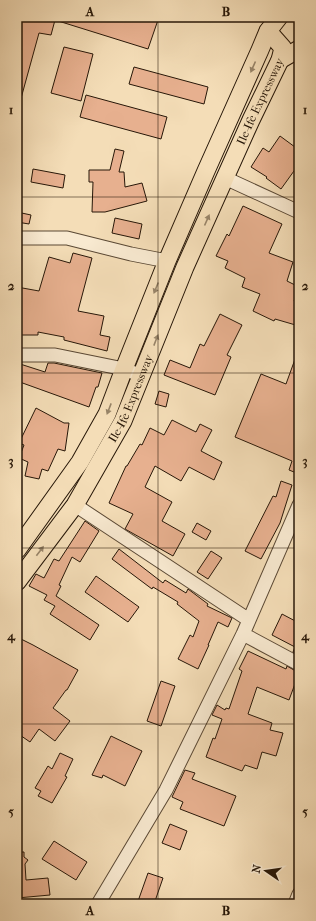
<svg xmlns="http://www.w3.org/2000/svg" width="316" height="921" viewBox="0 0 316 921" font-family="'IM FELL French Canon',serif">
	<rect width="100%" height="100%" fill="#f4ddb7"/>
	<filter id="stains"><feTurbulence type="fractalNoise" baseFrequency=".005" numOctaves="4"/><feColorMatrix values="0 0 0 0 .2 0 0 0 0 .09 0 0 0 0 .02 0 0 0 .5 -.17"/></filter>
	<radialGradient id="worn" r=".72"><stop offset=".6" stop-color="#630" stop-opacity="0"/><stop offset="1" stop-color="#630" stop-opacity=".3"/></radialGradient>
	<path fill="#e7b08f" stroke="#271708" d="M23,17H159L148,49L55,20L51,35L39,33L20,102H17V38Z
		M64,47L93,54L81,101L51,93Z
		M134,67L208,87L204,104L129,84Z
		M86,95L167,117L161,139L80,117Z
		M280,136L299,150V164L281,189L266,178L267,177L251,167L263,148L269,152Z
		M115,149L124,151L119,172H124L125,187L142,183L147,201L105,212H92L93,182H89V170H110Z
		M33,169L65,175L63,188L31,182Z
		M243,206L282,224L269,253L293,262L287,281L299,287V291L294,301L299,303V326L275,319L274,321L253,311L260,294L242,287L245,278L225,268L228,261L216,256L227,234L229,236Z
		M17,212L31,215L29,224L17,222Z
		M115,218L142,224L139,239L112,233Z
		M73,253L92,258L78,311L104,316L100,335L110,337L107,351L64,340V337L38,332V335H17V287L39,291L49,257L70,263Z
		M220,314L242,325L227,355L231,357L215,395L164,375L170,360L190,368L200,344L204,346Z
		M298,351L299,352V474L289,470L292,461L235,437L261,374L286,384Z
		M17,363L45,372L48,363H54L102,373L98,387H96L89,407L17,381Z
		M159,391L169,394L166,407L155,404Z
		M36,408L64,423H69L65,451L58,449L48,471L42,469L39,479L25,476L28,462L19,458L24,445L19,443Z
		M172,420L196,432L200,424L212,430L201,451L222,462L214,480L189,467L181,481L155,466L145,487L172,502L162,521L185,534L173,556L125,529L133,514L109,503L126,466H127L140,444L142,445L150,428L164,435Z
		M281,481L292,485L280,523L261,559L245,551L273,496L276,497Z
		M85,521L99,531L80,562L72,557L59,585L61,586L56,596L99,625L90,640L50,614L55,606L44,600L47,595L29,586L36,574L44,578L54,559L59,561Z
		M197,523L211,531L206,540L192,532Z
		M119,549L163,583L165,580L186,593L188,589L208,604L207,606L232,618L228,627L218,622L208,645H209L198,669L178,659L190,635L193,637L199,621L177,604L178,602L153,587L152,589L112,559Z
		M211,551L222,558L208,579L197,572Z
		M96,576L139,607L128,622L85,592Z
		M282,614L299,623V655L293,652L295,647L272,635Z
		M17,637L33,645L78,670L67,690H66L53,708L70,721L55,741L39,729L30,742L17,733Z
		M248,651L286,669L287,666L299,673L289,700L257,687L248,714L272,723L270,730L283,733L276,756L262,752L257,769L245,765L242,771L206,757L213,738L215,739L222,719L212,715L217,705L225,710L226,708L229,709L242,671L239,669Z
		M161,681L175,686L161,726L147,721Z
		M111,736L142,751L125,786L103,775L102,778L92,775Z
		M60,753L73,759L65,776L67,777L52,803L38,796L41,791L35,788L48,766L52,769Z
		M185,770L195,773L192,779L236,796L224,826L180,809L183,802L172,797Z
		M170,824L187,831L180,850L162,843Z
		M54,841L87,862L76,880L42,859Z
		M17,852H24V857L28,860L25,864L26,880L48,878L50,895L17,898Z
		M148,873L163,878L154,904H137Z"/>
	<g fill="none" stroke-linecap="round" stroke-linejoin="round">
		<defs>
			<path id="minor" d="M225,178L299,212
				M17,238H67L131,254L167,261
				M17,355H55L124,369L142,376
				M75,505L249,620
				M243,634L299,664
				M98,904L166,790L243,634L299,505
				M295,904L299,894"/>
			<g id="major">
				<path d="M280,60L299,49"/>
				<path d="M17,550L80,462L107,414L124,369L167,261L206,171L260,50L268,31L279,17"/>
				<path id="s1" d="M17,582L75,505L123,421L185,267L251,120L280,60L283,48L268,31"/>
			</g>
		</defs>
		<use href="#minor" stroke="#5a4834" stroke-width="15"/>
		<use href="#major" stroke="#271708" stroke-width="19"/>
		<use href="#minor" stroke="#f8e9d0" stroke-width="13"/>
		<use href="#major" stroke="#f4ddb7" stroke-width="17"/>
	</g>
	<defs><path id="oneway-solid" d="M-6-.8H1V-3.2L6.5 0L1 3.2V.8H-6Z"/></defs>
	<g fill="#988468">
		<use href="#oneway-solid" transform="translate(253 67) rotate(114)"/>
		<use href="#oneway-solid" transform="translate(207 220) rotate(-66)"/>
		<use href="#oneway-solid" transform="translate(156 288) rotate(112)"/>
		<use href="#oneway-solid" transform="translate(156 340) rotate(-69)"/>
		<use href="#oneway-solid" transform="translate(109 409) rotate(111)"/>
		<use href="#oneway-solid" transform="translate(40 551) rotate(-53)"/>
	</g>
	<path fill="none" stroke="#271708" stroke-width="1" stroke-opacity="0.55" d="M158,17V904M17,197H299M17,373H299M17,548H299M17,724H299"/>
	<g text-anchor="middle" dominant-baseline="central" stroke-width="3" stroke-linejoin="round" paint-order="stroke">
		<g font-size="12" fill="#271708" stroke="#f8e9d0">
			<text stroke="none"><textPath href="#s1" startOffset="541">Ile-Ife Expressway</textPath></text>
			<text stroke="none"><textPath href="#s1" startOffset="217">Ile-Ife Expressway</textPath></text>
		</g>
	</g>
	<rect width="316" height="921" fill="none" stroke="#f4ddb7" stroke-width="44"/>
	<g transform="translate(266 871) rotate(283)" stroke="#f8e9d0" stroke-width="3" paint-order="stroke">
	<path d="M0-3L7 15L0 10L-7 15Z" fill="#271708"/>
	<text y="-6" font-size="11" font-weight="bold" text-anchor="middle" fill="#271708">N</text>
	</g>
	<rect x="22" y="22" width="272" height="877" fill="none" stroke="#271708" stroke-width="1.5"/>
	<g font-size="13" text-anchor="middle" font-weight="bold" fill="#271708">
		<text x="90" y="16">A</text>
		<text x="226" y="16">B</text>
		<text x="11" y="114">1</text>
		<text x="305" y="114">1</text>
		<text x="11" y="290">2</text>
		<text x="305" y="290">2</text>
		<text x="11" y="465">3</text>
		<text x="305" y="465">3</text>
		<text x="11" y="640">4</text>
		<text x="305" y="640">4</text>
		<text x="11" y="816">5</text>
		<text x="305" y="816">5</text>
		<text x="90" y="915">A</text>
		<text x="226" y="915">B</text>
	</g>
	<rect width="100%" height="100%" filter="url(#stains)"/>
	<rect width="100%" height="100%" fill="url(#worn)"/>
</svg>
